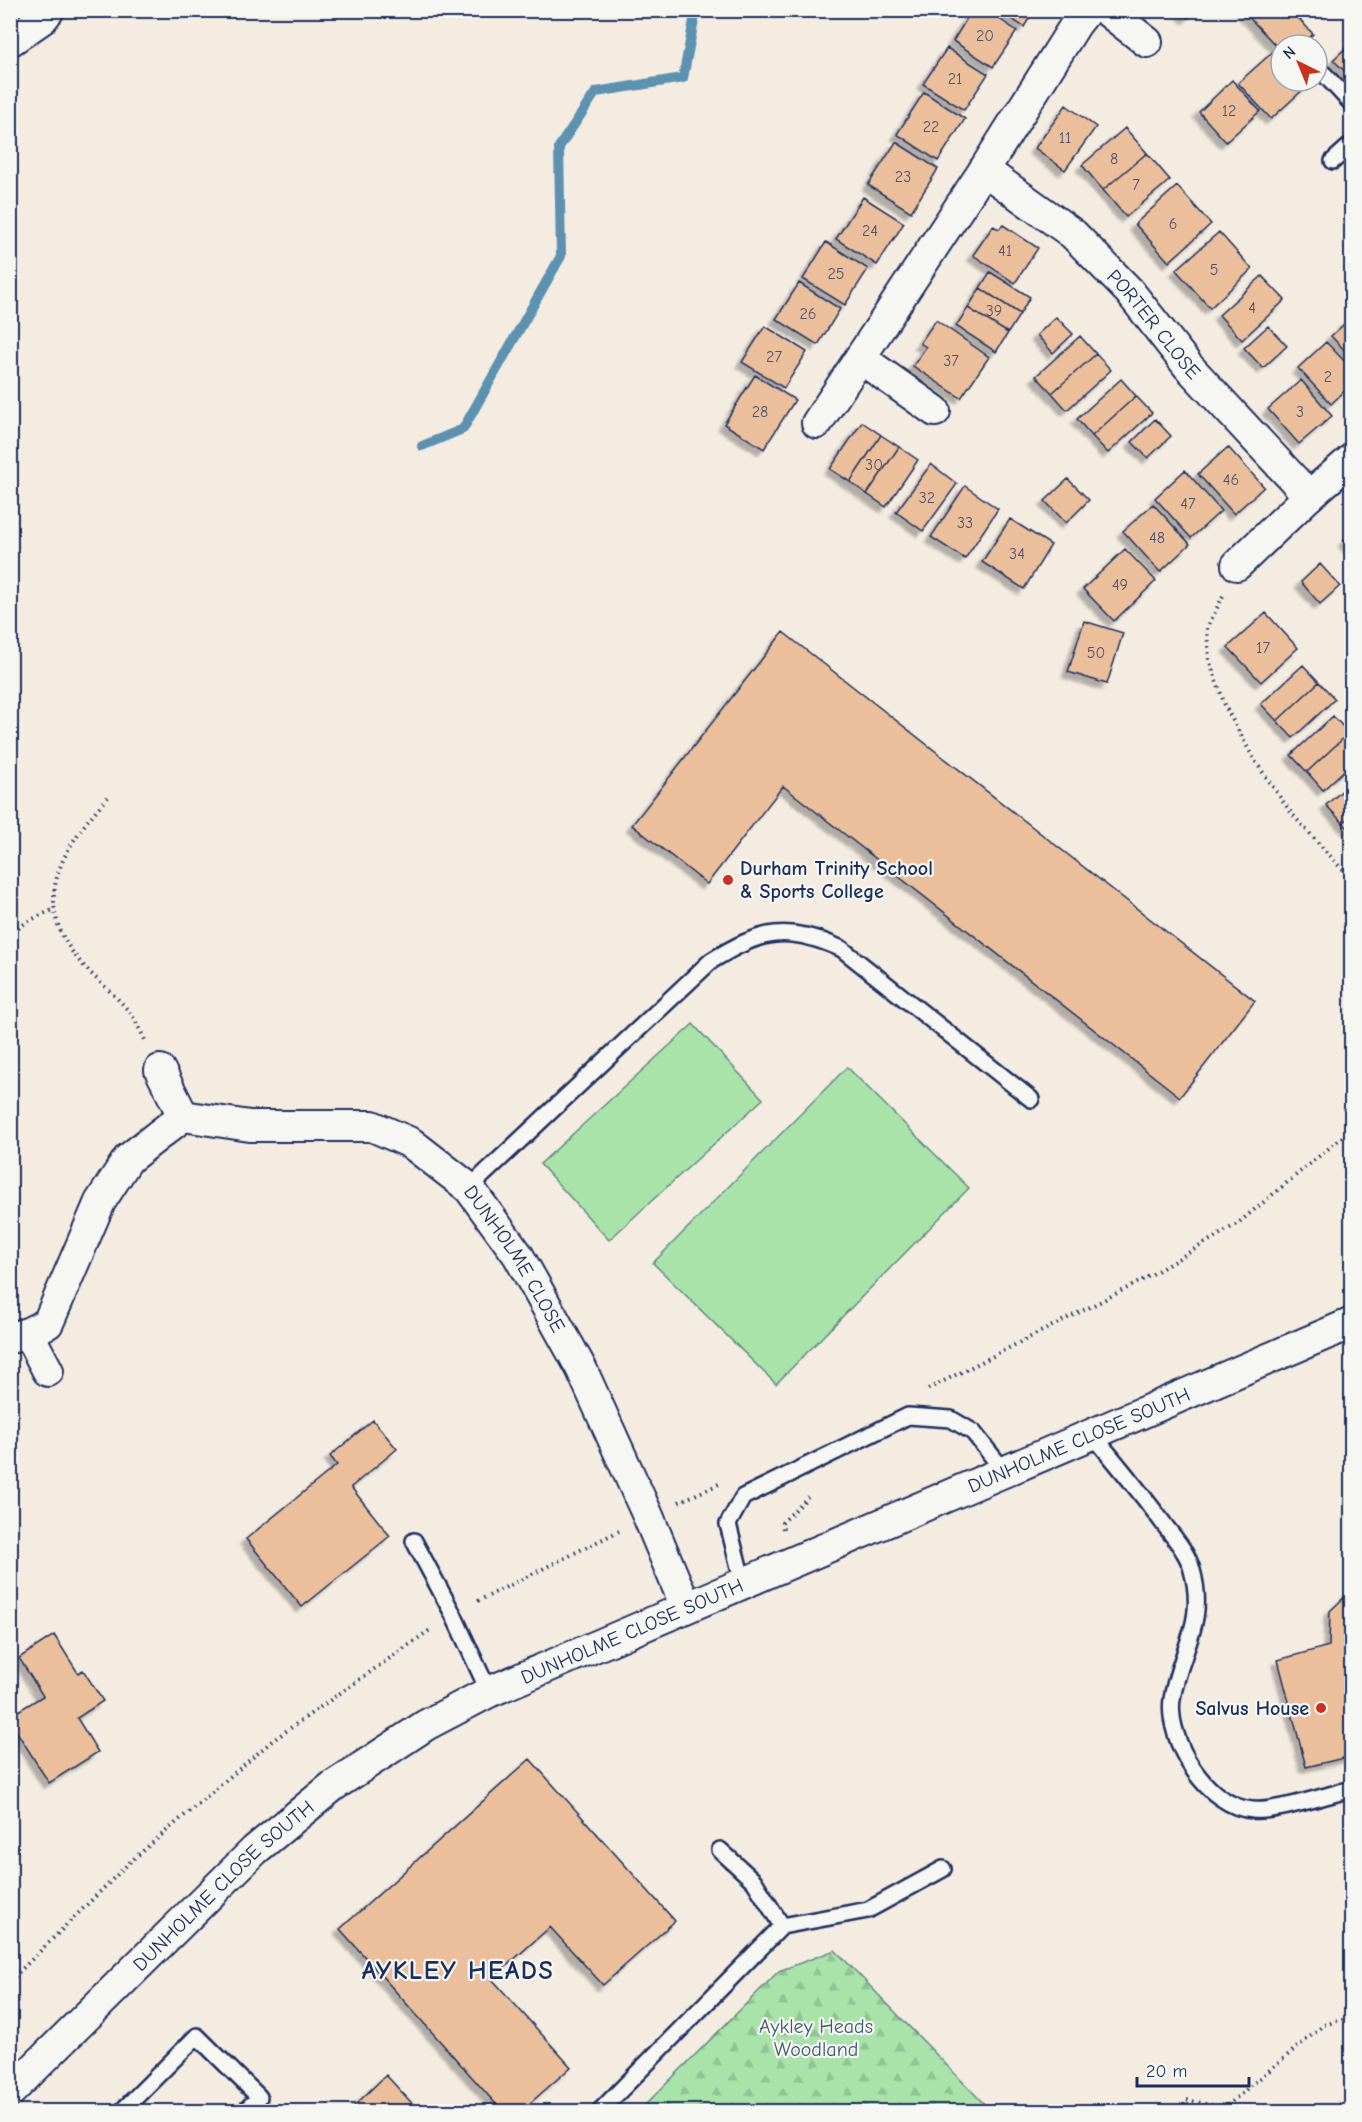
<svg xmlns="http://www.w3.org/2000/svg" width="1362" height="2122" viewBox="0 0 1362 2122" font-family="'Comic Neue',sans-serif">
	<defs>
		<pattern id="forest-firs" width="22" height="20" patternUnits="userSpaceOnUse" patternTransform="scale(1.5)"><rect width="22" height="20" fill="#a9e3a9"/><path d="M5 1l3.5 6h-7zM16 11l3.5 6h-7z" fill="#91c394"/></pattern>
		<filter id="shadow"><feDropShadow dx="-5.5" dy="5.5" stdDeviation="1.5" flood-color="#0004"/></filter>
	</defs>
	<rect width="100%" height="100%" fill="#f4ebe1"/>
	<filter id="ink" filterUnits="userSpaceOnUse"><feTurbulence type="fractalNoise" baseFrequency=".0167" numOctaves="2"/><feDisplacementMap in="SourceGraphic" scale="12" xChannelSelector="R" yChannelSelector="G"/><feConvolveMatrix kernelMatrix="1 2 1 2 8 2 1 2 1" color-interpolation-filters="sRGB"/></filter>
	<g filter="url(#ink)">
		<path fill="url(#forest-firs)" stroke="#628984" stroke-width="1.5" d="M835,1950L991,2111H639L779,1971Z"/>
		<path fill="#a9e3a9" stroke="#628984" stroke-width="1.5" d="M693,1024L763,1099L609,1240L540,1164Z
			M847,1067L969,1188L776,1384L653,1263Z"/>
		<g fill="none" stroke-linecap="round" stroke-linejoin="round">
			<path stroke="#5c91b0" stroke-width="10" d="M422,446L463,429L561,256L559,147L596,92L683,78L696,10"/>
		</g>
		<path fill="#ecbf9c" stroke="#1b2f5e" stroke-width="1.5" filter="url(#shadow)" d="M972,10H986L1017,31L993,67L953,41Z
			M998,10H1034L1024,27Z
			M1181,10H1196L1188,18Z
			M1242,10H1291L1313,34L1302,45H1281V51Z
			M1352,42V78L1333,60Z
			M947,48L988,74L964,110L923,84Z
			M1276,49L1281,55V81H1304L1308,85L1271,119L1238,83Z
			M1232,80L1260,111L1226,142L1199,112Z
			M924,92L965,119L938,161L897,134Z
			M1066,105L1096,127L1065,170L1035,148Z
			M1125,128L1147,153L1103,190L1082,165Z
			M896,142L938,169L911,212L868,185Z
			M1147,153L1170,180L1126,217L1103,190Z
			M1177,186L1211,224L1169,262L1135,224Z
			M863,197L904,223L877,265L836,239Z
			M1003,225L1038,248L1015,283L973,255L993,226L999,229Z
			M1219,232L1252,269L1210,308L1176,270Z
			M826,242L868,269L845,305L803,279Z
			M990,272L1030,297L1020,314L980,288Z
			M1262,276L1285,300L1242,340L1219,315Z
			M799,283L840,309L818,345L776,319Z
			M980,288L1020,314L1008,333L968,308Z
			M968,308L1008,333L996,352L956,326Z
			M1056,317L1073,334L1053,353L1037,335Z
			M1352,317V358L1331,336Z
			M936,320L989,357L961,398L913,366L926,347L920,343Z
			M765,326L807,352L784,388L742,362Z
			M1268,326L1287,346L1263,368L1244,348Z
			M1080,336L1096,354L1052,393L1036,376Z
			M1326,342L1352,369V384L1331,404L1298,368Z
			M1096,354L1111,370L1067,410L1052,393Z
			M755,375L795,400L764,449L724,424Z
			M1121,379L1136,396L1092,436L1077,419Z
			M1301,380L1332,416L1299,444L1268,409Z
			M1136,396L1152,413L1108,453L1092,436Z
			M1155,419L1171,436L1148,458L1132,442Z
			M862,422L881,435L850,482L830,469Z
			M881,435L899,447L867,494L850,482Z
			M899,447L918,460L886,507L867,494Z
			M1228,447L1264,487L1234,514L1198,474Z
			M931,464L957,484L923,531L896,512Z
			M1185,470L1221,511L1191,538L1155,498Z
			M1068,479L1089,500L1066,523L1045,501Z
			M965,486L998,509L965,559L931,537Z
			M1153,504L1190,544L1160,572L1123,531Z
			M1010,519L1051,545L1024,589L982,562Z
			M1352,534V549L1344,541Z
			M1125,549L1156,581L1114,621L1083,589Z
			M1320,564L1340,586L1320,604L1301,582Z
			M1266,613L1298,648L1261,682L1228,647Z
			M1084,621L1123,633L1107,684L1068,672Z
			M783,632L1255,1001L1180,1097L783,786L707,884L632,825Z
			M1303,665L1319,682L1277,721L1261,704Z
			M1319,682L1335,699L1293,738L1277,721Z
			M1333,716L1349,733L1307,772L1291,755Z
			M1349,733L1352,736V763L1323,790L1307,772Z
			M1352,782V814L1343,823L1326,805Z
			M1352,814V832L1343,823Z
			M373,1420L397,1449L351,1487L390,1536L302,1607L246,1539L337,1465L330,1456Z
			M1352,1590V1756L1306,1767L1278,1660L1329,1646L1330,1611Z
			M54,1635L78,1673L83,1670L103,1701L77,1718L98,1752L49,1783L10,1721V1716L43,1696L19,1658Z
			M530,1759L675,1921L603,1985L550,1927L492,1979L571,2067L520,2112H503L340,1929Z
			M386,2075L420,2112H348Z"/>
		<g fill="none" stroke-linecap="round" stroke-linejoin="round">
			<defs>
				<path id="service" d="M1324,74L1352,104
					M1333,161L1352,144
					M469,1188L711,961C761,930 787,924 842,949L1031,1099
					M1092,1434C1118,1465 1143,1495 1166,1527C1176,1540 1188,1554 1192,1570C1207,1624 1180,1649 1172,1699C1166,1741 1208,1808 1253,1810C1278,1812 1326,1795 1352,1789
					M414,1541L453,1614L489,1692
					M743,1583L728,1524L743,1497L908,1416L951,1419L973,1432L1004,1471
					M720,1850L754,1881L782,1926
					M121,2112L197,2036L259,2097L244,2112
					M599,2112L782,1926L868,1910L943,1869"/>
				<g id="minor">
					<path d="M1106,10L1147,42"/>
					<path d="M10,41L42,19L49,10"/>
					<path id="s1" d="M984,170L1073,234L1129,291L1188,366L1309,496"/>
					<path d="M860,358L935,411"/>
					<path d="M817,423L984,170L1076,24L1087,10"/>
					<path d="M1237,565L1309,496L1352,459"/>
					<path d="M160,1070L183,1116"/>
					<path d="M28,1333L48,1371"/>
					<path id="s2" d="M10,1338L28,1333L48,1323L100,1202L128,1159L183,1116L250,1126H372L411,1143L469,1188L518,1255L581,1368L648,1516L686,1607"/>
					<path id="s3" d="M10,2092L255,1850L333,1786L426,1725L489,1692L1352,1323"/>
				</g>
			</defs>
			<use href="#service" stroke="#1b2f5e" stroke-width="20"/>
			<use href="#minor" stroke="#1b2f5e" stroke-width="34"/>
			<path stroke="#1b2f5e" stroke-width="4" stroke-dasharray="1.5 4.5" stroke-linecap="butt" d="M1223,596L1207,628L1209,660L1226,708L1255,761L1292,814L1340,867L1352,876
				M108,797C61,849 27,903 83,965C97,981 122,1000 133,1017C138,1025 142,1034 146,1042
				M10,937C21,923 38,916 53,910
				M928,1389L1139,1282L1237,1224L1352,1129
				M679,1502L719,1484
				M783,1529L782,1523L808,1497
				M478,1601L619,1531
				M10,1981L131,1861L272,1741L430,1630
				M1187,2100L1224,2108L1324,2025L1352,2017"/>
			<use href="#service" stroke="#f6f6f2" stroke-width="15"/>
			<use href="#minor" stroke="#f6f6f2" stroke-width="30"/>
		</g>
	</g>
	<g fill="#c8321e" stroke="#f6f6f2" stroke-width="2">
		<circle cx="728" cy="880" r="6"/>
		<circle cx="1321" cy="1708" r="6"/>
	</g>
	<g text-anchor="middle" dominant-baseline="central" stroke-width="4.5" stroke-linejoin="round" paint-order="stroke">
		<g font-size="16" fill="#4f536e">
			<text x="985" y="36">20</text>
			<text x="955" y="79">21</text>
			<text x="1229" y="111">12</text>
			<text x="931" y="127">22</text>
			<text x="1065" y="138">11</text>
			<text x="1114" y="159">8</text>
			<text x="903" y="177">23</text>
			<text x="1136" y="185">7</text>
			<text x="1173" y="224">6</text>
			<text x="870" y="231">24</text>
			<text x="1005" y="251">41</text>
			<text x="1214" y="270">5</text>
			<text x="836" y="274">25</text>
			<text x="1252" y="308">4</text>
			<text x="994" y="311">39</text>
			<text x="808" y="314">26</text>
			<text x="774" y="357">27</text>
			<text x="951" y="361">37</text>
			<text x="1328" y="377">2</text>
			<text x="760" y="412">28</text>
			<text x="1300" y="412">3</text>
			<text x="874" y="465">30</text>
			<text x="1231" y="480">46</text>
			<text x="927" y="498">32</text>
			<text x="1188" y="504">47</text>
			<text x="965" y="523">33</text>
			<text x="1157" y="538">48</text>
			<text x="1017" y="554">34</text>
			<text x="1120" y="585">49</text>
			<text x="1263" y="648">17</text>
			<text x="1096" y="653">50</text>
		</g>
		<g font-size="20" fill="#1b2f5e" stroke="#f6f6f2">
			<text stroke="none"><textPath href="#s1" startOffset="231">PORTER CLOSE</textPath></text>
			<text stroke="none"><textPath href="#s2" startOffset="684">DUNHOLME CLOSE</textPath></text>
			<text stroke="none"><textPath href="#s3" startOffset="1269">DUNHOLME CLOSE SOUTH</textPath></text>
			<text stroke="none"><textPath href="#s3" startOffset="783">DUNHOLME CLOSE SOUTH</textPath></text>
			<text stroke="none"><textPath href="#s3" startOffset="297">DUNHOLME CLOSE SOUTH</textPath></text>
		</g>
		<g font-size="20" font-weight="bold" fill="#1b2f5e" stroke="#f6f6f2" text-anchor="start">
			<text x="740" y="868">Durham Trinity School<tspan x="740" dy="23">&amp; Sports College</tspan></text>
			<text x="1309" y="1708" text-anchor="end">Salvus House</text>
		</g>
		<g font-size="20" fill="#3e5c71" stroke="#f6f6f2">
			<text x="816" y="2026">Aykley Heads<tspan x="816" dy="23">Woodland</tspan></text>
		</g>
		<g font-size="26" font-weight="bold" letter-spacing="1.5" fill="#1b2f5e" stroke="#f6f6f2">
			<text x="458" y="1971">AYKLEY HEADS</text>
		</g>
	</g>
	<rect width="1362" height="2122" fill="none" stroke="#f6f6f2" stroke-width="36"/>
	<rect x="18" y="18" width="1326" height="2086" fill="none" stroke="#1b2f5e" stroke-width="2" filter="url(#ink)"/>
	<g transform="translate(1299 63) rotate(317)"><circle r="28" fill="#f6f6f2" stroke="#9ea6b7" stroke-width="1.5"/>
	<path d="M0-4.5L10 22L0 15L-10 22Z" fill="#c8321e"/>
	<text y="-9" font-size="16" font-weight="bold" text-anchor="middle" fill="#1b2f5e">N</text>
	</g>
	<path d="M1137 2077v9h112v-9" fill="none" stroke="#1b2f5e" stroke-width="3"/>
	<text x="1146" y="2077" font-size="18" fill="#1b2f5e" stroke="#f6f6f2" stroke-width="4.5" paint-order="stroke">20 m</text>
</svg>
